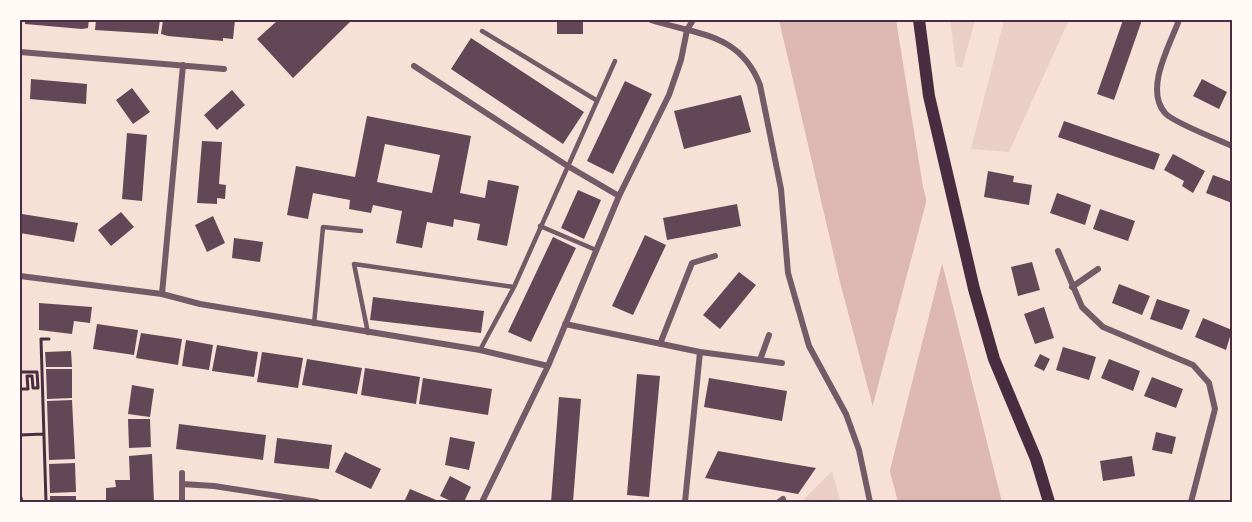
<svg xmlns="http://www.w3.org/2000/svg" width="1252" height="522" viewBox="0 0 1252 522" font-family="Karla,sans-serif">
	<rect width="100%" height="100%" fill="#f7e1d7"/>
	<path fill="#ebcfc5" d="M950,20H975L962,68L956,66Z
		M1004,20H1069L1009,152L971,149Z
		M832,471L841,502H801Z"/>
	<path fill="#dcb8b0" d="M779,20H896L923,187L1002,502H898L840,282Z"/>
	<path fill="#f7e1d7" d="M928,195L944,256L888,478L871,412Z"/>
	<path fill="#644757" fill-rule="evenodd" d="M25,20H89L88,28L82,29L25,24Z
		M96,20H160L158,34L95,30Z
		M163,20H235L233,39L223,38V41L168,36L161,34Z
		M278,20H352L293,78L257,39Z
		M557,20H583V34H557Z
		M1123,20H1142L1114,100L1097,94Z
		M471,38L584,112L563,144L451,69Z
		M31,79L87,84L86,104L30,99Z
		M1202,79L1227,92L1219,109L1193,96Z
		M625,81L652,94L613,174L587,161Z
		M132,88L150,112L133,124L116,100Z
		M232,90L245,105L217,130L204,115Z
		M741,95L751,132L684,149L674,111Z
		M367,116L471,136L460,193L485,198L488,180L519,186L507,246L477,240L480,224L454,219L453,227L427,222L422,248L396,243L402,211L373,205L371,213L349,209L350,200L313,193L308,219L287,215L296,166L355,177ZM385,144L440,155L432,193L377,182Z
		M1064,121L1160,154L1154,170L1058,137Z
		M127,133L147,135L142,201L122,199Z
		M202,141L222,142L219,184L226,185L225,199L217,198V204L197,203Z
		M1173,154L1205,171L1193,193L1182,186L1184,181L1164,170Z
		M988,171L1014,176L1013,182L1032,185L1029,205L984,197Z
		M1213,175L1232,182V203L1206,193Z
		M578,190L601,200L584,239L561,228Z
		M1057,193L1091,205L1085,225L1050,213Z
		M737,204L741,226L667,240L663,218Z
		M1100,209L1135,221L1128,241L1093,229Z
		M121,212L134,227L111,246L98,230Z
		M22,214L78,223L74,242L20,233Z
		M213,216L225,243L207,252L195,225Z
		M645,235L666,245L633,315L612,306Z
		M553,237L576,248L531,342L508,332Z
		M234,238L263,242L260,262L232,258Z
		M1032,262L1040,290L1018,296L1011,267Z
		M739,272L756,285L720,329L703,315Z
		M1119,284L1150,296L1142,315L1112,303Z
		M373,297L484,311L481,333L370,320Z
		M1157,299L1190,310L1182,330L1150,319Z
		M39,303L92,307L90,323L74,321L72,334L39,330Z
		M1044,307L1054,338L1035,344L1024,314Z
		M1203,318L1232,330L1226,350L1195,337Z
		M97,324L138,330L134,355L93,349Z
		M141,333L182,339L178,365L136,358Z
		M186,340L213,345L209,370L182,366Z
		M217,345L258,352L254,377L212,371Z
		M1063,347L1096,357L1089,380L1056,370Z
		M71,351L72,367H46L45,352Z
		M262,352L303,358L298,388L257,382Z
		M1040,354L1050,359L1044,371L1034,366Z
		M307,359L362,368L357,394L302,385Z
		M1109,359L1140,371L1133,391L1101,378Z
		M365,368L420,377L416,404L361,395Z
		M46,369H72V398L47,399Z
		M637,374L660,376L649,497L627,495Z
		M1152,377L1183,389L1176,408L1144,396Z
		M423,378L492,389L488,415L419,404Z
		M709,378L787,391L782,421L704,407Z
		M132,385L154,389L150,417L128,414Z
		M559,397L581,399L573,502H551Z
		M72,400L75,459L49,460L47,401Z
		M128,419H150L151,447L129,448Z
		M179,424L266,435L263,460L176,449Z
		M1156,432L1176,437L1172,454L1152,450Z
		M450,437L475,442L469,470L445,465Z
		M277,438L332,445L329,469L274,463Z
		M718,451L816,468L798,494L705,478Z
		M345,452L381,469L371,489L335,472Z
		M152,454L154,502H106V488L116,487L115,480H130L129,456Z
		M1132,456L1135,476L1103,481L1100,461Z
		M75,463L76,492L50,493L49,464Z
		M450,476L471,487L464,502H453L440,496Z
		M410,489L441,502H404Z
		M50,496H76V502H50Z"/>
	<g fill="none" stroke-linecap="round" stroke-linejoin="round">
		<path stroke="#4a2c40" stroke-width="3" d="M20,372H37
			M20,389H28L27,376H32L33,388H38L37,372
			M20,435L44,434
			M46,502L41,339H49"/>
		<path stroke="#755966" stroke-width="4.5" d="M482,31L596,100
			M540,226L596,250
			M314,324L323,227L361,231
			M368,333L354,264L514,287
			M480,350L514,287L615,61"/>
		<path stroke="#755966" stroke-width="6" d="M651,20C698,35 740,33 760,85L781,189L788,273L809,346L846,414L859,450L870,502
			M1179,20C1170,45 1144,89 1165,113C1172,122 1219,140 1232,146
			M20,52L224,69
			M414,66L566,165L619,196
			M1058,251L1082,307L1103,327L1193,365L1209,383L1215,409L1191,502
			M20,276L162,294L200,304L480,350L548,366
			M1072,287L1098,269
			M162,294L183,65
			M565,324L700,352L782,363
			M660,344L692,263L715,256
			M760,360L769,335
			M182,473V502
			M182,484L214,486L317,502
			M20,499V502
			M482,502L548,366L619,196L669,95L681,60L687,30L693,20
			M685,502L700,352
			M779,502L783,499"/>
		<path stroke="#4a2c40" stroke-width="12" d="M919,20L929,96L974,289L994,359L1036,459L1049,502"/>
	</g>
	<rect width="1252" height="522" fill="none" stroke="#fffaf5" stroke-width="42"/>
	<rect x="21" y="21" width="1210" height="480" fill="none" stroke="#4a2c40" stroke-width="2"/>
</svg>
